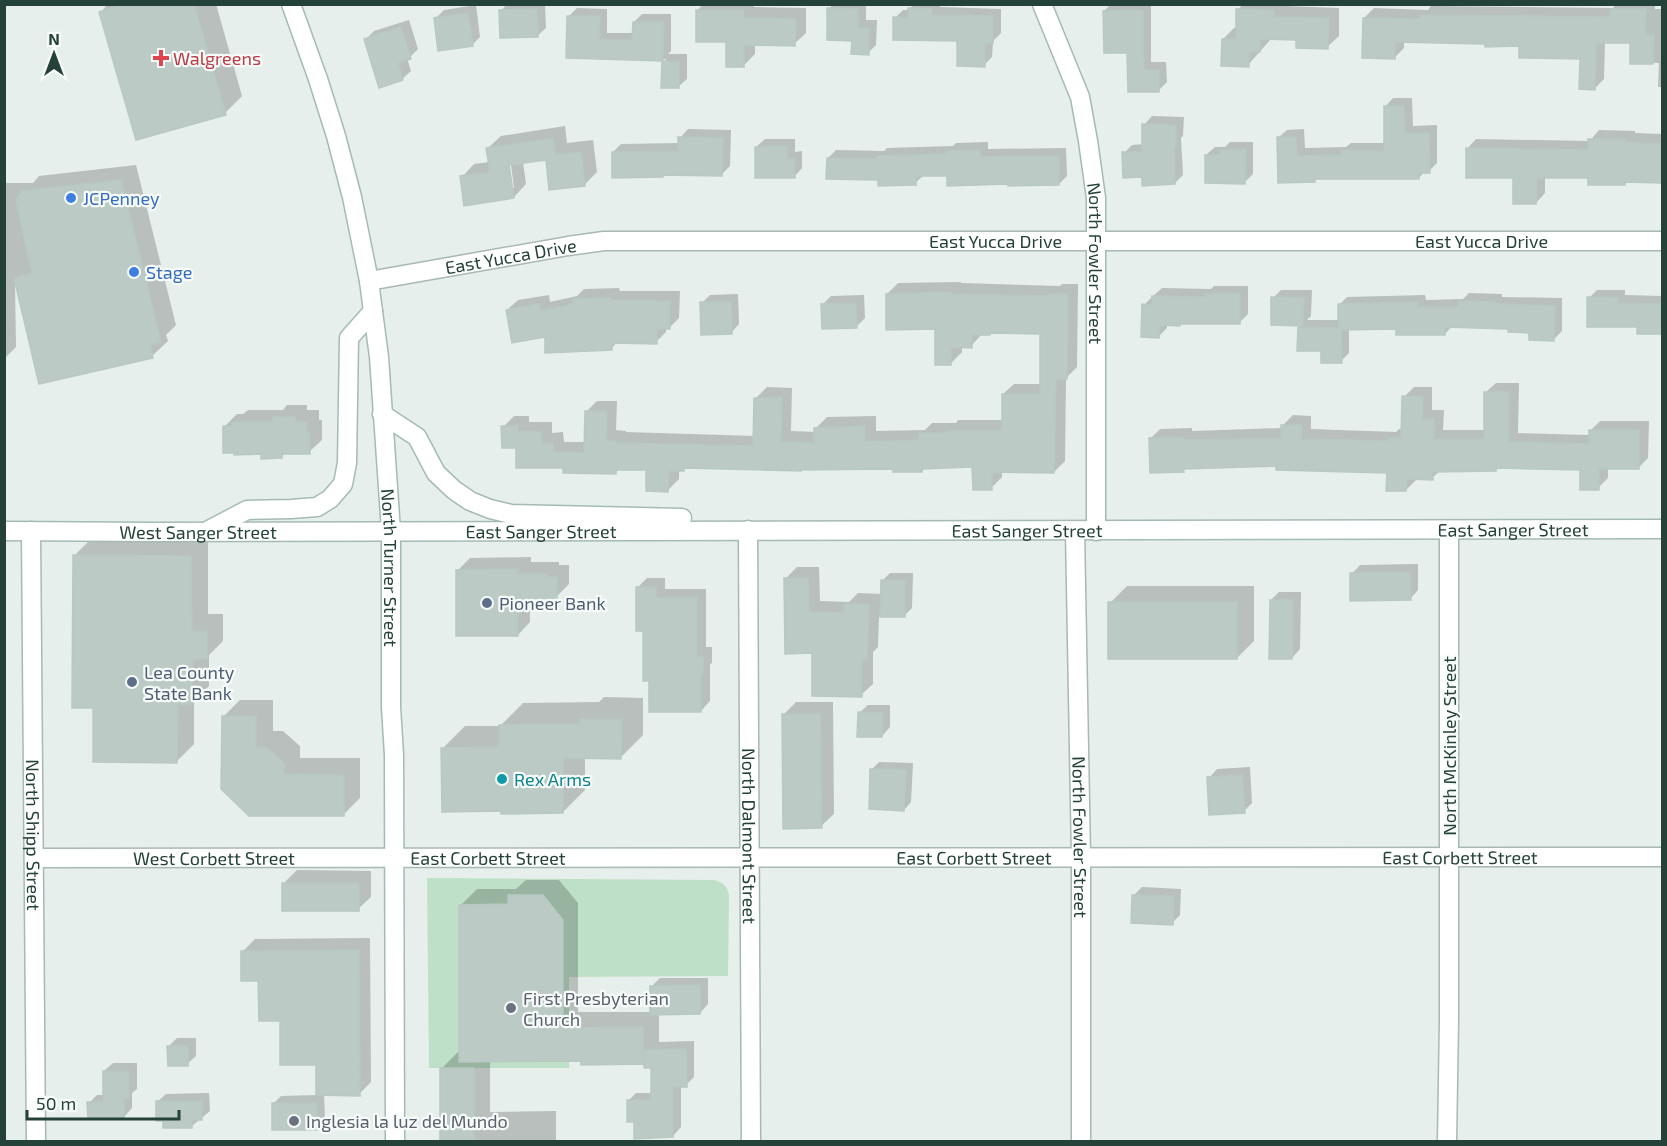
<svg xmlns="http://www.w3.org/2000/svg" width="1667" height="1146" viewBox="0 0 1667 1146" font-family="'Exo 2',sans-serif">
	<rect width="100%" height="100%" fill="#e6efeb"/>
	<path fill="#bfe0c8" d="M427,878L714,880C722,882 727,885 729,895L728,976L569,977V1068H429Z"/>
	<path fill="#0003" fill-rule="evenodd" d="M108,4H216L242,96L225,113L101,12Z
		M507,4H545L546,28L537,36L501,11Z
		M703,4H754V7L806,8V33L794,44H755V54L744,65L727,41L697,11Z
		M833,4H866V20H877L876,45L868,53L853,39L829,9Z
		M914,4H940V7L1001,9V33L993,41L992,57L984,65L959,40L895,18L903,10H909Z
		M1111,4H1151V62H1166L1167,82L1159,90L1128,51L1104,11Z
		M1243,4H1284V6L1339,8V36L1327,47L1298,38L1271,39L1248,65L1223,39L1234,28H1237L1238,10Z
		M1616,4H1655V9H1662V87H1658L1659,63L1632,62V42H1605L1604,79L1594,89L1582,57L1520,45L1487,42L1404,40V48L1394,58L1364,18L1374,8L1428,10L1431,6L1613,8Z
		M476,5L480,37L472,45L435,19L444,10Z
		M577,8L607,9V33H634V22L642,14H671V51L668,54H687V79L678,87L663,62L666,59L568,56L569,16Z
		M409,20L418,49L410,57L407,58L411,71L402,79L365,40L374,31Z
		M1393,98H1412L1413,126L1437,125V163L1429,171H1425L1419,178L1318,177L1314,181L1278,138L1287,130L1304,129L1305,148L1346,147L1351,143H1386L1385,107Z
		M1152,116L1184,117L1183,136L1181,138L1183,175L1175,183L1143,176L1124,153L1132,145L1144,144V125Z
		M565,126L567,143L593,140L597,172L584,185L547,159L523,162L526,184L514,197L462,177L474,164L490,162L488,148L501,136ZM507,157H510L514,188H511Z
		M688,129L731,130L730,166L722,174H665L663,176L613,152L621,144L680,143V138Z
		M1599,130L1635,131V133L1662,134V182L1627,181L1625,184L1590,177L1545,176V193L1536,203L1515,177L1467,149L1476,139L1590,141Z
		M765,139H795V152L802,151V168L794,177L756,147Z
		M988,142V149L1066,148L1067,176L1059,184L1010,182L948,174L924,175L915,183L879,179L828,158L836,150L884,151L887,148L953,146L956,143Z
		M1230,142H1253V174L1245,182L1206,155L1215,147H1225Z
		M136,165L176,325L166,335L168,341L152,356L17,284H15L16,347L4,359V183H33L39,176Z
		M961,282V283L1060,286L1062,284H1078L1077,367L1066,378L1065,461L1054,472L1002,471V477L991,488L974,466L925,467L922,471L895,468L687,466L683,470H679V479L668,490L648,469L620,468L615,473L564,466L517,446L503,427L514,416H529V422H552V433L563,432L564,442H585L586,412L597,401H617L616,430L626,431V432L755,436L756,398L767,387L792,388L791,431L816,432V428L827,417L876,416V431L925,430L932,423H956L958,420H1003V394L1014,384H1041L1042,332L992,331L989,334H982L971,346H962V352L951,363L937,327L887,294L898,283Z
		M1214,286H1248V314L1240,322L1167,324V328L1159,336L1144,305L1152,297L1162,288L1211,289Z
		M619,288L620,291H680L679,318L669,328H666V332L656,342L618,341L611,349L546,336L507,310L518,300L549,295L550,302L577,296L584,289Z
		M1281,290H1312L1311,316L1307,320H1339V305L1347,297L1425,295L1426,300L1463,299L1469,293L1502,294V297L1562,298V331L1554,339L1530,331L1509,328L1452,326L1445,334L1398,328L1349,329V353L1341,361L1323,349L1299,328L1303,324L1273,298Z
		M1597,290H1625V295L1662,296V332H1639V326L1589,298Z
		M738,294L739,324L731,333L702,303L710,295Z
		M864,295L865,318L856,327L822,305L831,296Z
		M1496,383H1519L1518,433L1590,435V431L1600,421H1649L1648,458L1638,468L1608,467V478L1598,488L1582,469L1498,467L1496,470H1441L1432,478H1416V480L1406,490L1388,471L1277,465L1187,467L1183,471L1150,439L1160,429L1192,428V431L1283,428V425L1293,415L1311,416V429L1396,432L1399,429H1403L1404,397L1414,387H1432V410H1444L1443,430H1486V392Z
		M287,405H307V410H319V420H322V440L309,452H286L281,457L262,453L224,427L237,414H243L248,410H283Z
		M91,539L208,540V614H223V641L209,655V686L194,701V744L177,761L74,556Z
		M531,557V562H559V565H569V584L556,597H530V622L518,635L458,570L470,558Z
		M1418,564V590L1410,599L1352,574L1360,565Z
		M797,567H819L820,601L849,602L858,593L882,594V581L890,573H913L912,608L904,616H879L878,647L873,652V684L861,695L814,652L785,579Z
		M647,578H665V589H706V647H712V663L710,664V701L701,711L651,679L637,588Z
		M1127,586H1254V641L1237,658L1110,603Z
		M1279,592H1301L1300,649L1292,658L1271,600Z
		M604,697L643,698V735L621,757H585V790L563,812L502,810L443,748L465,726H500L523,703L599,702Z
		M240,700H273V731H283L300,746V758H360V798L343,815L249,814L223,717Z
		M796,702H833L834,814L821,826L783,715Z
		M868,705H890V727L882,736L859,713Z
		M879,762L913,763L911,802L904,810L872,769Z
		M1250,767L1252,803L1244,811L1209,778L1217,769Z
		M297,870L371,871V897L358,909L284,883Z
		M526,880H559L578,903V1012H652V986L660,978H708V1004L700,1013H659V1042L694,1041V1077L686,1085L681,1086V1127L673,1136L635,1120L628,1101L636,1093H653L652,1067L645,1060L642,1063L583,1060H490V1112L556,1111V1142H442V1068L459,1051H461V905L477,889H516Z
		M1142,887L1181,889L1180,915L1172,923L1133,896Z
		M370,938L371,1082L359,1094H324L325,1120L316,1128L273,1104L281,1096L318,1095V1064L282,1019L260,979L242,952L255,939Z
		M177,1038H196V1056L187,1064L169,1046Z
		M113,1063H137V1089L132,1093V1108L124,1117L89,1103L97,1095H104V1071Z
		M209,1093L210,1111L192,1126L157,1102L166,1094Z"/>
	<path fill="#bbcac4" stroke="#b8c9c2" stroke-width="1.5" d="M124,4H194L226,115L136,140L99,12Z
		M827,8L858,9V28H869V55L851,54L852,41L827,40Z
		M908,8L932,9V15L993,16V43H985V67L957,66V41L893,40V17L908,18Z
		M537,9L538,37L500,38L499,10Z
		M1236,9L1274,10V17L1329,18L1328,49L1296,48V40L1260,39V52H1249V67L1221,66L1222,39H1236Z
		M1610,9H1646L1645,35H1654L1653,64H1630V43H1596L1595,90L1579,89L1580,59L1519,58V46L1485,47V44L1395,42V59L1362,58L1363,18L1420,19V15L1610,17Z
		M696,10H743L744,18L796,19L795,46L744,45V67H726V42H696Z
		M1143,10L1144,70H1159V92H1128L1127,53H1104L1103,11Z
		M468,13L473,46L438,51L434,18Z
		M567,16H600L599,40H632L633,22H664L663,61L566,58Z
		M401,27L411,59L398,63L403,80L379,88L364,39Z
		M662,61L679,62V88H661Z
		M1384,106H1404L1405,133H1429L1430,173H1419V179H1315V182L1278,183L1277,137H1296L1297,156L1341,155V150L1384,151Z
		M1142,124L1176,125V146H1174L1175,184L1142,186V177L1123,178L1122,152H1142Z
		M678,137L723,138L722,176L663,175V177L612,178V152L678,151Z
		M553,138L555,155L581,152L585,186L549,190L546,160L509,165L514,198L464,206L460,176L490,172L486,148Z
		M1588,139H1626V142L1662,144V183L1625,182V185H1588V178H1537L1536,204H1513V178H1466V148L1588,150Z
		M787,146V159H794L795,178H755V147Z
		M980,150L981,157L1059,156V185L1008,186V184L947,186V176H916V185L878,186V180L826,179L827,158L877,159V156L946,154V151Z
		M1220,150H1246L1245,184L1205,183V155H1220Z
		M121,180L161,342L150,345L153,358L39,384L14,278L32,273L16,200L22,191Z
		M951,292V294L1049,296V294H1068L1067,379H1056L1054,473L992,472V490H973L972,467L922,469V472H893V469L801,470V471L684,468V471H669L668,492L646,491V470H616V474L563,473V468H516V448H502L501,426H518V432H541L542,443H553V452L584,453L585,411H607L606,441H616V443L753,446L754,398H782L781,442L814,443V428L865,426V442L919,440V433H946V431L1002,430V394H1040V334L990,333V335H972V348L951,347V365H935V329L886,330V294Z
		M1240,293V324H1180V326L1160,325L1159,338L1141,337L1142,304L1152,305V296L1205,297V294Z
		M1271,297L1304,298L1303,326L1271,325Z
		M1587,297L1618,298V303L1662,304V334H1637V327H1587Z
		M610,298V300L670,301V329H657V344L612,343V350L545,353V337L512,343L506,310L539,304L540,311L573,304V299Z
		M1459,301L1495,302V304L1555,306L1554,341L1529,340V333L1508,332V329L1445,327V335H1396V329L1341,330L1342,363H1321V351H1297L1298,327L1338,328V304L1418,302V307H1459Z
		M700,302H731L732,334L701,335Z
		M856,303L857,328L822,329L821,304Z
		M1484,392H1509V442L1589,444V430H1639V469H1599V490H1580V470L1496,468V471L1433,472V480L1407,479L1406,491H1386L1387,473L1276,470V466L1183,469L1184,472L1150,473L1149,438L1183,437V440L1281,438V425H1302V439L1388,441V438H1401L1402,396L1423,397L1422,419H1434V439H1484Z
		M273,417H295V422H307V432H310V454H282V458L261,459V454L234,455V453H223V426H233V422H273Z
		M73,555L191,556L192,631H207V659H193L192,705H178L177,763L93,762V708H72Z
		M518,569V574H547V577H557V598L518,599V636H456V570Z
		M1410,572L1411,600L1350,601V573Z
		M784,578H808L809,612L844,613L845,604L869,605L867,660H862V697L812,696V653L785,654Z
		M881,580H905V617H880Z
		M636,587H656V598H697V657H703V674H701V712H649V681H643V631H636Z
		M1270,600H1293L1292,659H1269Z
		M1108,602H1237V659H1108Z
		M858,712L883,713L882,737H857Z
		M782,714H820L822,828L783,829Z
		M222,716H256V747H266L284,763V774L344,775V816H249L221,789Z
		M580,719H622L621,759L563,758V813L501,814V811L442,812L441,748L499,747V725L580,724Z
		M870,769L906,770L904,811L869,809Z
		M1242,775L1245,813L1209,815L1207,777Z
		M282,883H359V911H282Z
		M508,895H543L563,920V1028L643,1027V1064L581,1065V1061L459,1062V905L508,904Z
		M1132,895L1174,896L1173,925L1131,923Z
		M359,950L360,1096L316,1095V1065H280V1021H259L258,981H241V951Z
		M700,985V1014L650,1015V986Z
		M167,1046H188V1066H168Z
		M686,1049L687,1087H673V1137L634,1139V1122H627V1100H651V1068H644V1050Z
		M440,1068H474V1142H440Z
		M103,1071H129V1098H124V1118H88L87,1102H103Z
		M156,1101H202V1120H192V1128H163V1121H156Z
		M272,1103H317V1130H272Z"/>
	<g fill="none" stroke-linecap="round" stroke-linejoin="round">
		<defs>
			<g id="street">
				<path id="s1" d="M369,281L568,246L604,241H1662"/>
				<path id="s2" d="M748,530L751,1142"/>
				<path id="s3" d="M31,531L36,1142"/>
				<path id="s4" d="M1075,531L1081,858V1142"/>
				<path id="s5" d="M34,858L1662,857"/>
				<path d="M1447,1142L1449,1020V530"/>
			</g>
			<g id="secondary">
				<path id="s6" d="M291,4L318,79L336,136L352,197L369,281L379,357L391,531V707L394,755L395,1142"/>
				<path id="s7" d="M1042,4L1080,97L1088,141L1096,198V531"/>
				<path d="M382,414L417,437L436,473L454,490L470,501L490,509L511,514L682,518"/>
				<path d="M209,530L247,510L291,509L317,507L330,499L343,484L347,463L349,338L373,311"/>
				<path id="s8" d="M4,531L155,532L1662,529"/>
			</g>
		</defs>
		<use href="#street" stroke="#a8b8b2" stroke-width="21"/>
		<use href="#secondary" stroke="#a4bbb3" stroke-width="21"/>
		<use href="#street" stroke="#fff" stroke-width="18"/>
		<use href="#secondary" stroke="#fff" stroke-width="18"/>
	</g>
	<path fill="#e0444e" stroke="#f7fbf9" stroke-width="2" d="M158 49h6v6h6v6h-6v6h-6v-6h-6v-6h6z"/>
	<g fill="#3f7fe0" stroke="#f7fbf9" stroke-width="2">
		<circle cx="71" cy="198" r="6"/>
		<circle cx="134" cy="272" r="6"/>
	</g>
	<g fill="#5c6f8a" stroke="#f7fbf9" stroke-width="2">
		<circle cx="487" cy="603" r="6"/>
		<circle cx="132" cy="682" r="6"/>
	</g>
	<circle fill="#0f9aa8" stroke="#f7fbf9" stroke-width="2" cx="502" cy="779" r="6"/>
	<g fill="#6b7280" stroke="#f7fbf9" stroke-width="2">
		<circle cx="511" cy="1008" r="6"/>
		<circle cx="294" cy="1121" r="6"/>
	</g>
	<g text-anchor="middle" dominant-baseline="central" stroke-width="4.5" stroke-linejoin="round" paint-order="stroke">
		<g font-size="18" fill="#be3a42" stroke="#f7fbf9" text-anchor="start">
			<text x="173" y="58">Walgreens</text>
		</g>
		<g font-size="18" fill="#366cbe" stroke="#f7fbf9" text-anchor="start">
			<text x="83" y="198">JCPenney</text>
			<text x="146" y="272">Stage</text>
		</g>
		<g font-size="18" fill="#24423a" stroke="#f7fbf9">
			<text stroke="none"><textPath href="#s1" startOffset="630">East Yucca Drive</textPath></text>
			<text stroke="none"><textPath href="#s1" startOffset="1116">East Yucca Drive</textPath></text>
			<text stroke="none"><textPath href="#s1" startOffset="144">East Yucca Drive</textPath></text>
			<text stroke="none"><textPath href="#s7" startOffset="268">North Fowler Street</textPath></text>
			<text stroke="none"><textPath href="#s8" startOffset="1509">East Sanger Street</textPath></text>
			<text stroke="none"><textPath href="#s8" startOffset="537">East Sanger Street</textPath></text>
			<text stroke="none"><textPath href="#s8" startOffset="1023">East Sanger Street</textPath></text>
			<text stroke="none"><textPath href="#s8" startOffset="194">West Sanger Street</textPath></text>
			<text stroke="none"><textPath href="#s6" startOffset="576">North Turner Street</textPath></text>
			<text transform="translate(1449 746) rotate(-90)">North McKinley Street</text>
			<text stroke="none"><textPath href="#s3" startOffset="304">North Shipp Street</textPath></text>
			<text stroke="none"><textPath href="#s2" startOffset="306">North Dalmont Street</textPath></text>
			<text stroke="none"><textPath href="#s4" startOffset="306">North Fowler Street</textPath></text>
			<text stroke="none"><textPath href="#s5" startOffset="454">East Corbett Street</textPath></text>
			<text stroke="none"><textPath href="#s5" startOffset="1426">East Corbett Street</textPath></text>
			<text stroke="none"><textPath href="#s5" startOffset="180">West Corbett Street</textPath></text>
			<text stroke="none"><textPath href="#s5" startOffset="940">East Corbett Street</textPath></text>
		</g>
		<g font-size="18" fill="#4e5e75" stroke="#f7fbf9" text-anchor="start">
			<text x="499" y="603">Pioneer Bank</text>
			<text x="144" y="672">Lea County<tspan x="144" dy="21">State Bank</tspan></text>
		</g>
		<g font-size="18" fill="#0d838f" stroke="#f7fbf9" text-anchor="start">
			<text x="514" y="779">Rex Arms</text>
		</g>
		<g font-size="18" fill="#5b616d" stroke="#f7fbf9" text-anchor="start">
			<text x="523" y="998">First Presbyterian<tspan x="523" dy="21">Church</tspan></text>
			<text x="306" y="1121">Inglesia la luz del Mundo</text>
		</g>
	</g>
	<rect width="1667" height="1146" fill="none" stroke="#24423a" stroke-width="12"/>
	<g transform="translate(54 54)" stroke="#f7fbf9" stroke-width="4.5" paint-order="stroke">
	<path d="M0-4.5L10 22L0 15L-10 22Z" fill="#24423a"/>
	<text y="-9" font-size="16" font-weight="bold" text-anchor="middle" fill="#24423a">N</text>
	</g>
	<path d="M27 1110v9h152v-9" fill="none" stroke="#24423a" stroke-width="3"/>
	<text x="36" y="1110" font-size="18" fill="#24423a" stroke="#f7fbf9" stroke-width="4.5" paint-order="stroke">50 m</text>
</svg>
